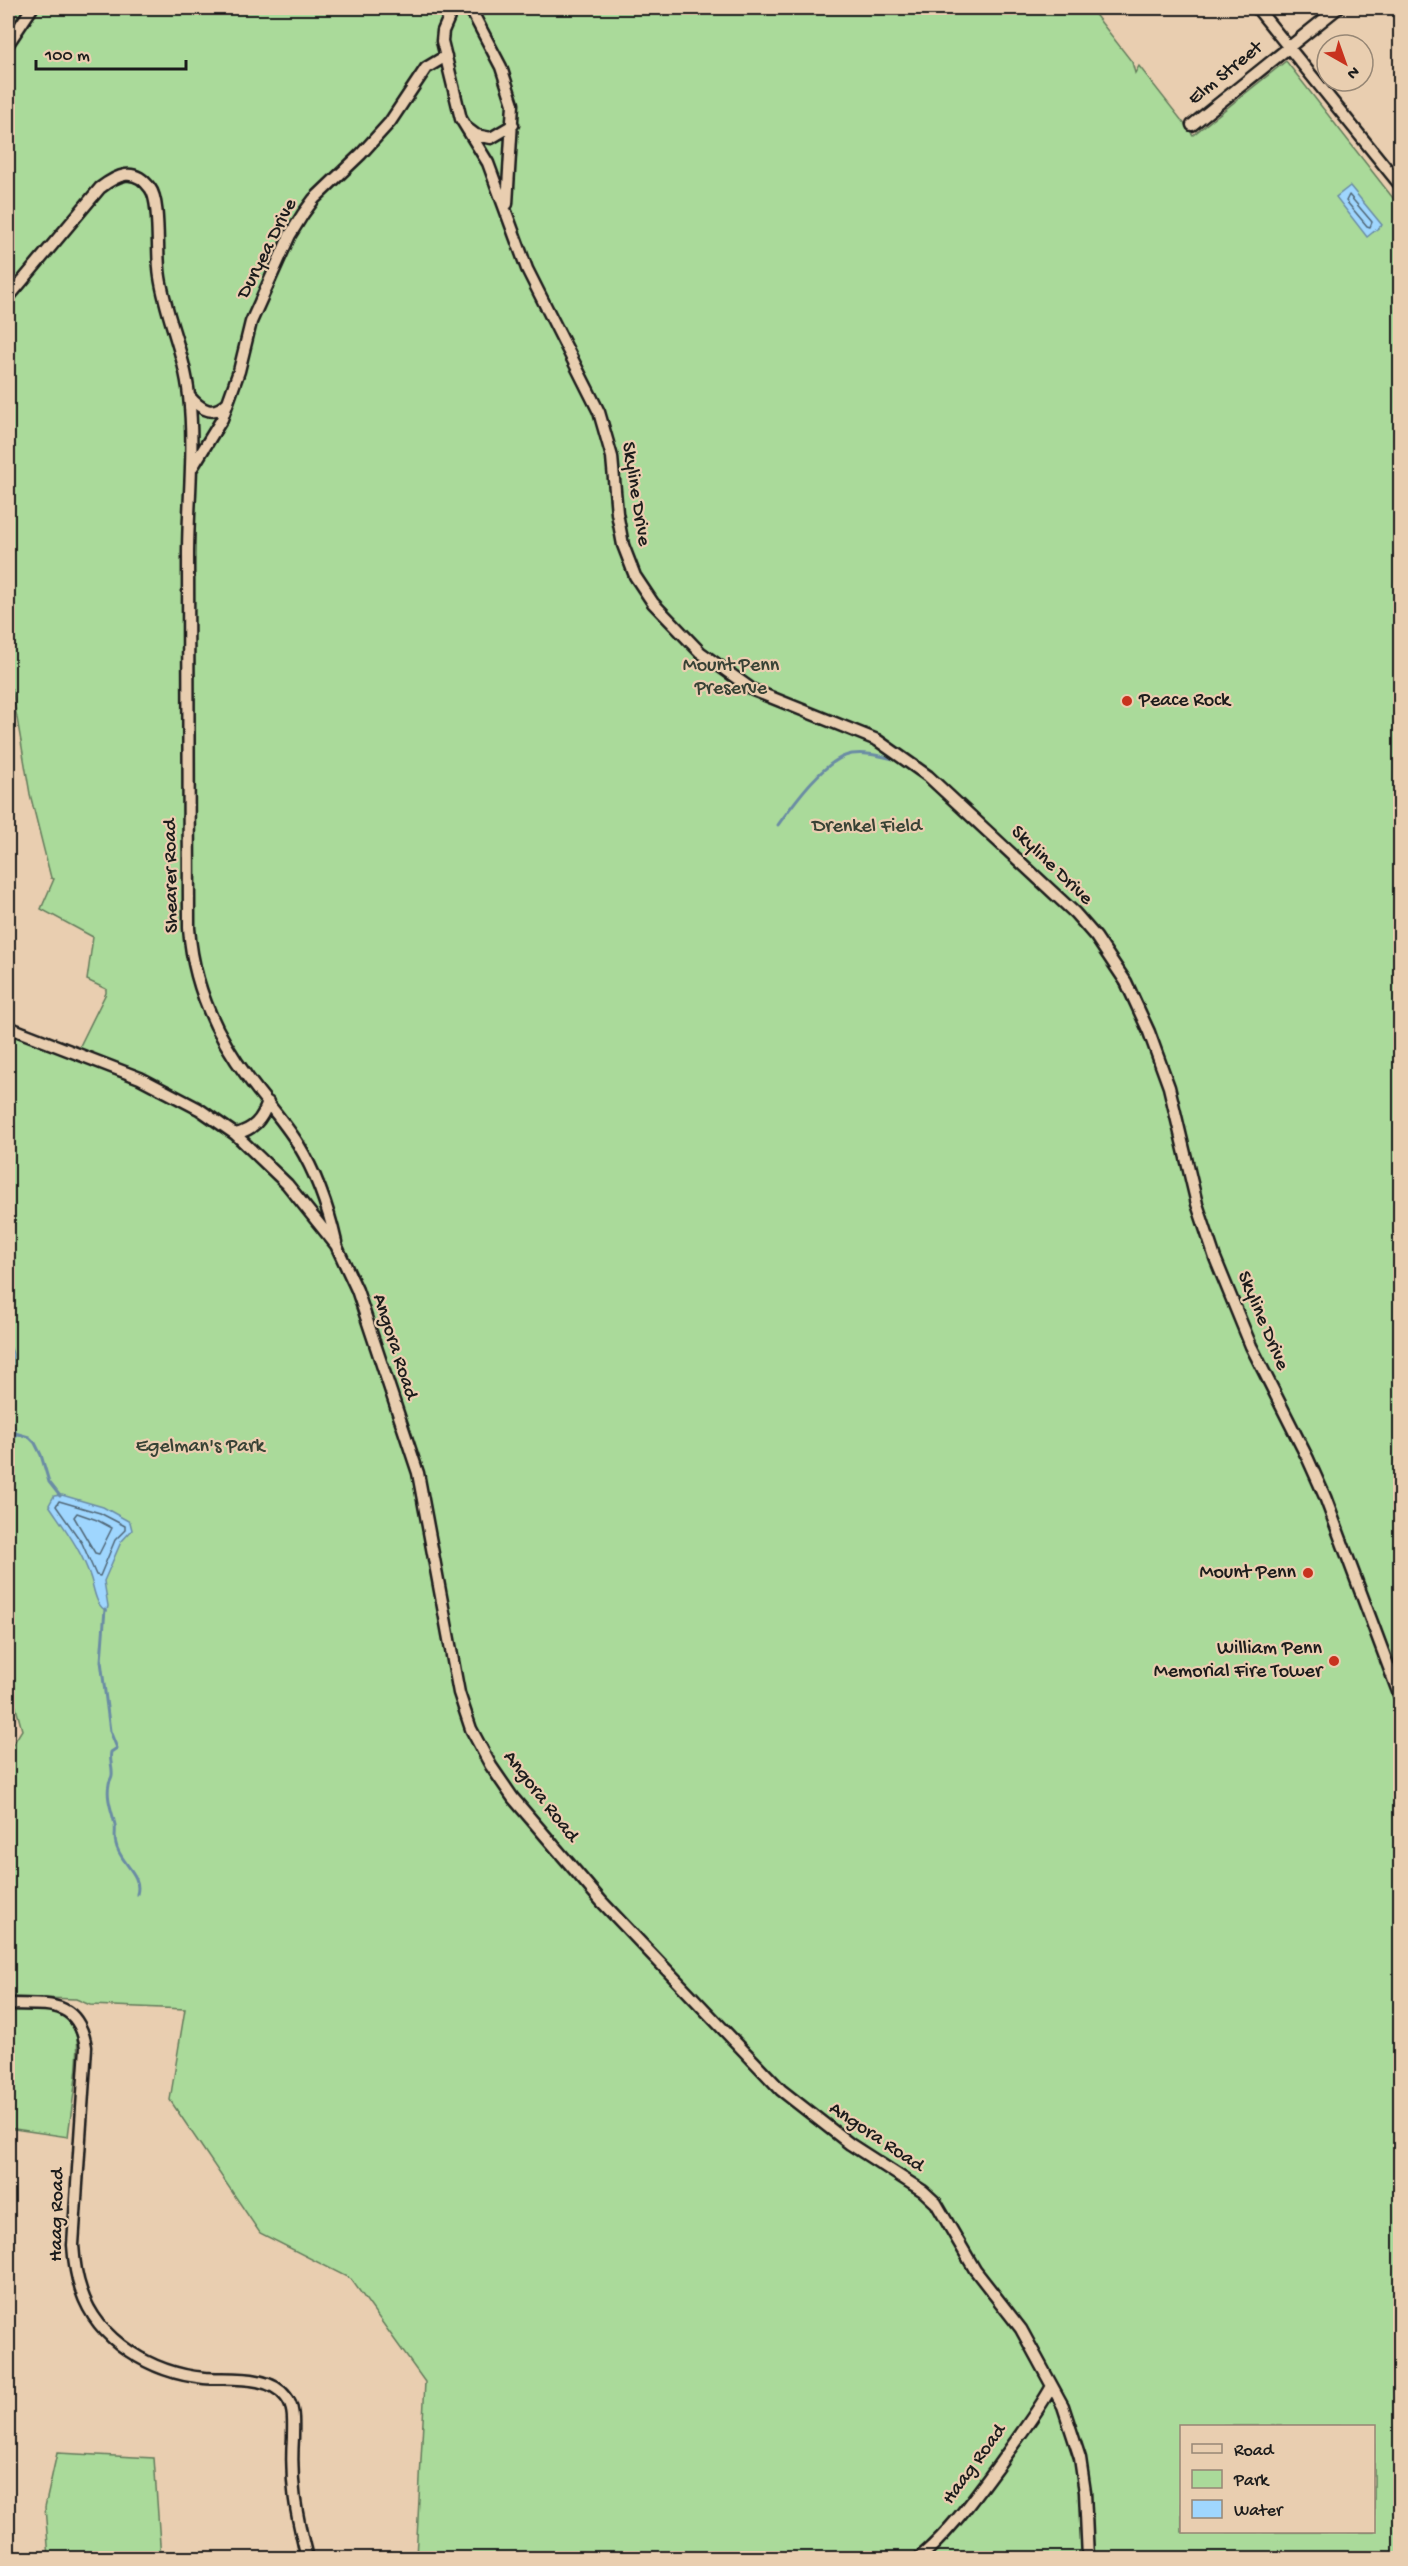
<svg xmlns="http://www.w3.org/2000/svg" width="1408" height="2566" viewBox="0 0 1408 2566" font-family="'Gochi Hand',sans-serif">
	<rect width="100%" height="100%" fill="#e9ceb0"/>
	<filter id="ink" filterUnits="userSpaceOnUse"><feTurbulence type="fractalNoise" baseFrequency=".0167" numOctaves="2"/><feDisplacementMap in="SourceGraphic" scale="12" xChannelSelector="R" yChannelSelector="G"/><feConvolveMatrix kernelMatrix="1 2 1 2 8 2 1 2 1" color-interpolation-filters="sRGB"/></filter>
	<g filter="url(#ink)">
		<path fill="#aada9a" stroke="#637b5b" stroke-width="1.5" fill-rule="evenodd" d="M8,8H1090L1132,62L1135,73L1139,66L1193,135L1286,61L1400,207V2558H416L425,2382L351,2279L260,2233L170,2100L185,2009L90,2005L76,1999L8,1997V1748L12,1746L22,1730L8,1678V1034L74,1058L106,993V989L87,980L93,937L41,909L54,879L51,878L30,794L12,689H8ZM1182,2426H1374V2532H1182Z
			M8,2010C26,2010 51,2006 67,2019C72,2023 76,2032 77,2039C80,2064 71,2109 68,2137L8,2128Z
			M57,2453L154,2458L161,2558H49L45,2507Z"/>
		<path fill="#9fd6fe" stroke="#6b8ca4" stroke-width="1.5" d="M1350,186L1382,225L1367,237L1336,197Z
			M8,1340L13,1354L11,1416L17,1436L10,1442H8Z
			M62,1495L103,1507L130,1522L132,1530L121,1542L104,1581L108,1606L107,1611C96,1607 94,1589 91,1579C82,1551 65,1529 49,1505L54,1496Z"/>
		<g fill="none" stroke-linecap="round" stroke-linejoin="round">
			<path stroke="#506676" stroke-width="1.5" d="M1349,195L1372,222L1370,227L1367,226L1346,201Z
				M59,1501L100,1513L125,1526V1530L115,1540L100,1576L96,1575L82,1543L56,1506Z
				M77,1513L97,1520L112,1528L99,1554L95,1553L74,1517Z"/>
			<path stroke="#6b8ca4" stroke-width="3" d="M778,825C793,804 825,758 852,754C866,752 880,756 894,759
				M8,1431L29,1437L35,1443L41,1455L49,1482L60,1496
				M105,1609L101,1661L110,1731L117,1748L111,1752C109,1760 113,1767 112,1775C112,1778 109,1781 109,1784C106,1798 112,1811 115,1825C116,1832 114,1838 116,1844C119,1862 143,1874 137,1894"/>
			<defs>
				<path id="street" d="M453,8L443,31L442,41L461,119L488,163L527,269L599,412L612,457L617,513L623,545L635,576L653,603L700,652L753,690L877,740L928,776L1075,913L1096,937L1126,982L1149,1032L1169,1087L1197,1204L1215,1258L1251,1346L1308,1459L1325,1497L1400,1697
					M470,8L501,67L513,104L507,204
					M1257,8L1400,185
					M8,44L32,8
					M1192,125L1338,8
					M468,129L476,135L491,138L513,125
					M8,298L100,188C117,175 134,166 150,188C161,202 156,255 160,277C166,317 185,355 189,396C195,449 188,502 188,555C189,679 189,803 189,928C193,984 215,1034 249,1079C265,1101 284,1121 298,1144C317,1175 328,1207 336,1242
					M189,396C202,411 213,417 228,402
					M192,468L222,419L239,371L251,322L290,235L303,214L314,199L361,154L390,122L426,68L446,56
					M8,1027L140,1078L199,1109L235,1134L287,1184L336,1245L357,1290L418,1473L459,1693L471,1729L491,1766L513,1798L602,1902L781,2090L850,2144L923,2191L936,2203L975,2270L1021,2329L1063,2406L1080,2458L1085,2492L1088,2558
					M235,1134C253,1130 262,1120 268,1102
					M8,2004C47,2005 78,1998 86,2047L73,2245C74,2260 76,2276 81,2290C98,2342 153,2373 204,2378C230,2380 269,2374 286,2397C295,2408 293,2423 293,2437C290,2484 296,2514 307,2558
					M919,2558C950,2532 973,2499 997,2467C1016,2440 1036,2415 1052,2386"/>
			</defs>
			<use href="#street" stroke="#1c1c1c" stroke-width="15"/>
			<use href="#street" stroke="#e9ceb0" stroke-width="10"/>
		</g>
	</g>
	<g fill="#c8321e" stroke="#e9ceb0" stroke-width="2">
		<circle cx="1127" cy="701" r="6"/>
		<circle cx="1308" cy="1573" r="6"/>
		<circle cx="1334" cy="1661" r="6"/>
	</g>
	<g text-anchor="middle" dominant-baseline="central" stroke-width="4.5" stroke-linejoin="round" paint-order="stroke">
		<g font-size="20" fill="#1c1c1c" stroke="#e9ceb0">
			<text transform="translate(1226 74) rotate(-39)">Elm Street</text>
			<text transform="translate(268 249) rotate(-63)">Duryea Drive</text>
			<text transform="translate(635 494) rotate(81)">Skyline Drive</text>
			<text transform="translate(1051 866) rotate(44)">Skyline Drive</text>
			<text transform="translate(172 876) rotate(-91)">Shearer Road</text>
			<text transform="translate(1262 1321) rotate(67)">Skyline Drive</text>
			<text transform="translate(394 1347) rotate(72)">Angora Road</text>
			<text transform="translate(540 1797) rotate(52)">Angora Road</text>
			<text transform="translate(876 2138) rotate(34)">Angora Road</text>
			<text transform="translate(58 2215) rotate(-89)">Haag Road</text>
			<text transform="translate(975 2465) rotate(-54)">Haag Road</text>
		</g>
		<g font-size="20" fill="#384235" stroke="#e9ceb0">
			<text x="731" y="666">Mount Penn<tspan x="731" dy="23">Preserve</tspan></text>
			<text x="867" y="827">Drenkel Field</text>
			<text x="200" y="1447">Egelman's Park</text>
		</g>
		<g font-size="20" fill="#1c1c1c" stroke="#e9ceb0" text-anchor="end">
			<text x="1139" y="701" text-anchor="start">Peace Rock</text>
			<text x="1296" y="1573">Mount Penn</text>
			<text x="1322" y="1649">William Penn<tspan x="1322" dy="23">Memorial Fire Tower</tspan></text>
		</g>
	</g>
	<rect width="1408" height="2566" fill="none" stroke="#e9ceb0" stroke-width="30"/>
	<rect x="15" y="15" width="1378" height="2536" fill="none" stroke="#1c1c1c" stroke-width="2" filter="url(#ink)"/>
	<rect x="1180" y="2425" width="195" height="108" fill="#e9ceb0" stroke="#978775" stroke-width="1.5"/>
	<rect x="1192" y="2444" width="30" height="9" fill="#e9ceb0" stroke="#978775" stroke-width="1.5"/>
	<text x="1234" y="2455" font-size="18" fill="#1c1c1c">Road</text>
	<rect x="1192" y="2470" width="30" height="18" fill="#aada9a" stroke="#978775" stroke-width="1.5"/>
	<text x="1234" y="2485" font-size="18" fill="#1c1c1c">Park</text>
	<rect x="1192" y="2500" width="30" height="18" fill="#9fd6fe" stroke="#978775" stroke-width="1.5"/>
	<text x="1234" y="2515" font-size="18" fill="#1c1c1c">Water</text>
	<g transform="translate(1345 63) rotate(140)"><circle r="28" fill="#e9ceb0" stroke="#978775" stroke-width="1.5"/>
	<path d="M0-4.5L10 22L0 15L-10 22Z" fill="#c8321e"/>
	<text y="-9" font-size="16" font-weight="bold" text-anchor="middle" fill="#1c1c1c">N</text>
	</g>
	<path d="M36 60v9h150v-9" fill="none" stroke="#1c1c1c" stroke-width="3"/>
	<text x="45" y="60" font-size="18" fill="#1c1c1c" stroke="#e9ceb0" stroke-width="4.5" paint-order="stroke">100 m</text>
</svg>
